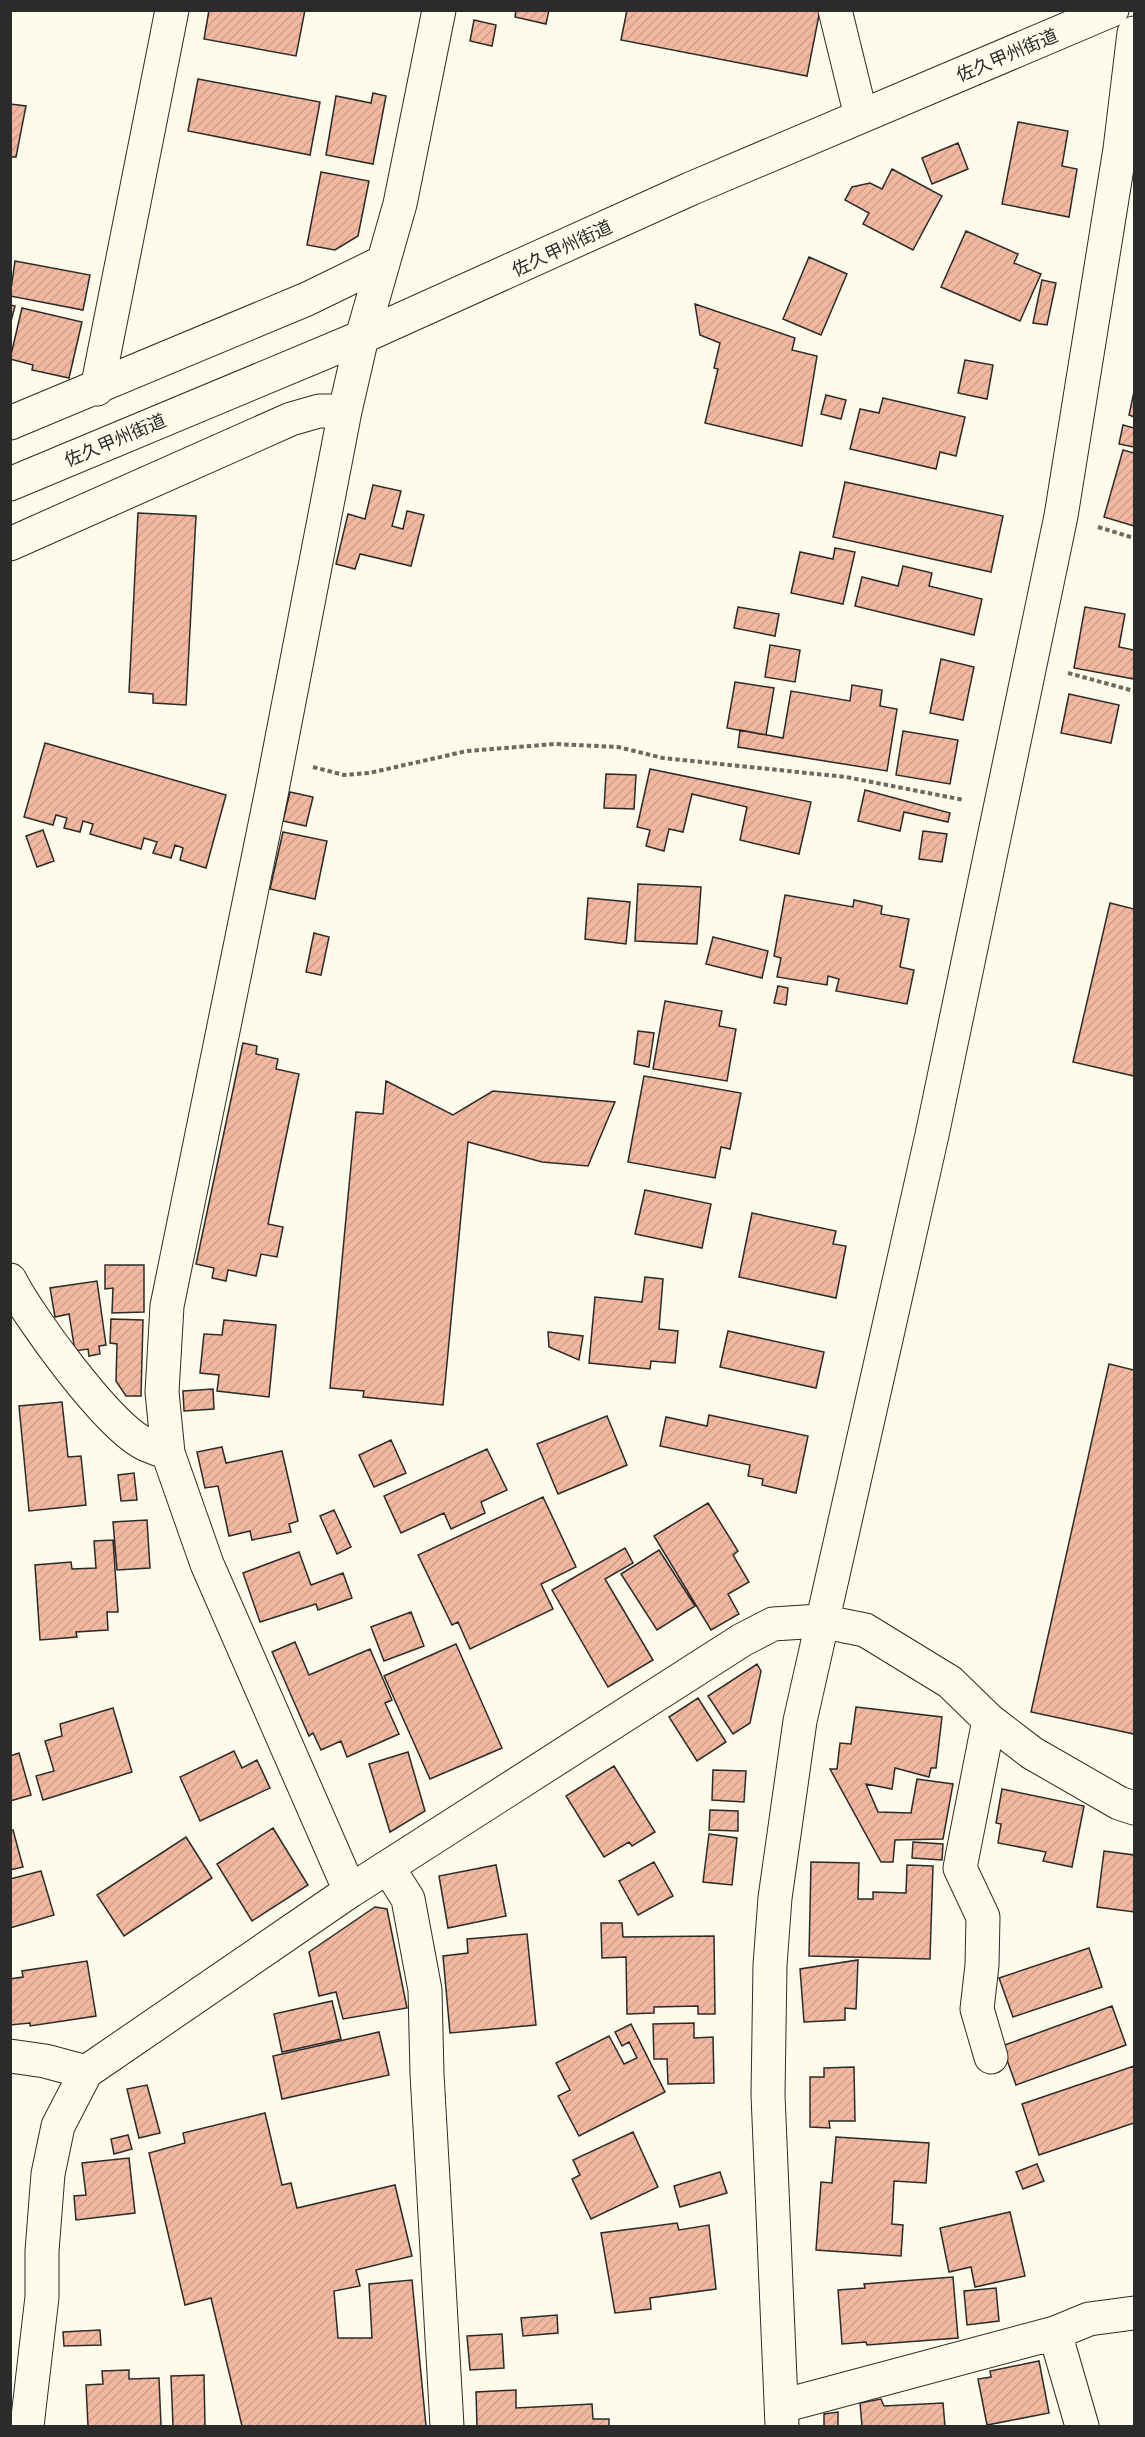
<svg xmlns="http://www.w3.org/2000/svg" width="1145" height="2437" viewBox="0 0 1145 2437" font-family="'IBM Plex Serif','Noto Sans JP',serif">
	<defs>
		<pattern id="building-hatch" width="6" height="6" patternUnits="userSpaceOnUse" patternTransform="scale(1.5)"><rect width="6" height="6" fill="#f2b8a0"/><path d="M-1 1l2-2M0 6l6-6M5 7l2-2" fill="none" stroke="#d09e8a"/></pattern>
	</defs>
	<rect width="100%" height="100%" fill="#fdfbea"/>
	<path fill="url(#building-hatch)" stroke="#2b2b2b" stroke-width="1.5" d="M209,10H305L296,56L204,39Z
		M516,10H549L546,24L515,17Z
		M627,10H820L807,76L621,40Z
		M474,20L496,25L492,46L470,41Z
		M198,79L320,102L310,155L188,131Z
		M373,93L386,96L373,164L326,155L336,96L371,103Z
		M10,104L26,106L16,157H10Z
		M1018,122L1068,131L1062,166L1077,169L1069,217L1002,204Z
		M958,143L968,169L932,184L922,158Z
		M892,169L942,196L913,250L863,224L869,213L845,200L852,187L870,183L882,189Z
		M321,172L369,181L358,236L335,250L307,245Z
		M966,231L1018,254L1014,263L1041,274L1020,321L941,287Z
		M809,257L847,274L821,335L783,319Z
		M15,261L90,275L83,310L10,296Z
		M1042,280L1056,283L1047,325L1033,323Z
		M695,304L795,338L792,350L817,356L802,446L705,423L718,369L714,368L720,343L700,335Z
		M10,305L15,306L10,325Z
		M22,308L82,322L69,378L32,370L33,365L10,359Z
		M965,360L993,365L987,399L958,393Z
		M1134,392V417L1129,415Z
		M826,395L846,400L841,419L821,414Z
		M883,398L965,417L956,456L940,452L936,469L850,449L860,409L879,413Z
		M1123,425L1134,428V447L1119,444Z
		M1123,450L1134,453V526L1104,517Z
		M845,482L1003,516L991,572L833,537Z
		M373,485L401,491L392,526L403,529L407,511L424,515L411,566L360,554L355,569L336,564L348,514L365,519Z
		M138,513L196,516L186,705L153,703V694L129,692Z
		M835,548L855,552L843,604L791,593L800,552L833,559Z
		M903,566L932,573L929,586L982,599L974,635L855,606L862,577L898,586Z
		M738,607L779,614L775,636L734,628Z
		M1085,607L1125,614L1119,647L1134,650V679L1074,668Z
		M770,645L800,650L795,682L765,677Z
		M941,659L974,667L963,720L930,713Z
		M735,682L774,688L766,735L727,728Z
		M852,685L882,690L880,706L897,709L887,771L738,747L740,730L783,738L791,691L850,701Z
		M1069,694L1119,705L1111,743L1061,733Z
		M903,731L958,740L950,784L896,775Z
		M45,743L226,795L206,868L180,860L183,848L175,845L171,858L153,853L157,842L144,838L141,849L90,834L93,824L83,821L80,832L64,828L67,818L56,815L53,825L24,817Z
		M650,769L811,802L799,854L740,840L747,807L692,794L683,832L669,829L664,851L646,846L650,830L637,827Z
		M606,774L636,775L634,809L604,808Z
		M865,790L950,813L948,822L904,812L900,831L858,821Z
		M290,792L313,797L306,826L283,821Z
		M43,830L54,861L37,867L26,836Z
		M923,831L947,834L942,862L919,859Z
		M283,832L327,841L315,899L270,889Z
		M638,884L701,887L697,944L635,941Z
		M785,895L853,907L854,900L882,906L881,914L909,919L900,967L914,970L907,1004L836,991L839,979L828,976L827,985L777,977L781,958L774,956Z
		M588,898L630,902L626,944L585,939Z
		M1110,903L1134,909V1076L1073,1062Z
		M314,933L329,937L321,975L306,972Z
		M713,937L768,951L762,978L706,964Z
		M778,986L788,988L786,1005L774,1003Z
		M665,1001L722,1011L719,1026L736,1029L727,1081L653,1069Z
		M638,1031L654,1033L649,1067L634,1064Z
		M243,1043L257,1046L256,1054L278,1059L276,1069L299,1074L268,1224L283,1227L277,1257L261,1254L256,1276L228,1270L226,1281L212,1278L214,1268L196,1264Z
		M644,1076L741,1093L730,1149L721,1147L715,1178L628,1162Z
		M386,1081L453,1115L493,1091L615,1102L588,1166L542,1162L468,1142L443,1405L363,1397L364,1391L330,1388L356,1112L383,1114Z
		M645,1190L711,1204L702,1248L635,1234Z
		M752,1213L836,1231L833,1244L846,1246L836,1298L739,1277Z
		M105,1265H144V1312L112,1313L113,1288L105,1289Z
		M645,1277L663,1279L659,1329L678,1331L675,1363L651,1361L650,1369L589,1363L595,1297L642,1302Z
		M97,1281L106,1345L99,1346L100,1354L89,1356L88,1349L75,1351L69,1314L55,1317L50,1288Z
		M111,1319L143,1320L141,1396H126L116,1381L117,1344L110,1343Z
		M224,1320L276,1325L269,1397L217,1391L219,1375L200,1373L204,1334L222,1335Z
		M728,1331L824,1352L816,1388L720,1367Z
		M548,1332L583,1336L579,1360L549,1347Z
		M1109,1364L1134,1370V1734L1031,1712Z
		M213,1389L214,1409L184,1411L183,1391Z
		M62,1402L68,1457L81,1456L86,1505L29,1511L19,1406Z
		M709,1415L808,1436L796,1493L762,1485L763,1479L748,1476L750,1465L660,1446L666,1417L707,1426Z
		M607,1416L627,1465L558,1494L537,1444Z
		M391,1440L406,1473L374,1487L359,1455Z
		M222,1447L226,1463L282,1451L298,1521L289,1524L291,1532L252,1540L250,1531L229,1536L218,1486L205,1488L197,1452Z
		M487,1449L507,1490L481,1502L485,1513L451,1529L444,1513L401,1533L384,1496Z
		M134,1473L137,1500L121,1501L118,1475Z
		M543,1497L576,1567L541,1584L553,1609L470,1649L458,1622L452,1625L418,1555Z
		M708,1503L738,1551L733,1555L749,1582L728,1594L739,1614L711,1630L654,1536Z
		M334,1510L351,1547L337,1554L320,1516Z
		M147,1520L150,1568L117,1570L113,1522Z
		M113,1540L118,1612H107L108,1630L76,1632L77,1637L40,1640L35,1565L71,1562L72,1569L96,1568L94,1541Z
		M625,1548L633,1563L605,1579L653,1660L608,1687L552,1590Z
		M659,1550L695,1606L657,1630L621,1574Z
		M299,1552L311,1585L343,1573L352,1598L318,1610L316,1604L260,1622L243,1573Z
		M411,1612L424,1646L384,1661L371,1627Z
		M295,1642L309,1675L370,1649L392,1700L385,1703L399,1734L347,1757L341,1741L321,1750L313,1733L309,1736L272,1652Z
		M456,1644L502,1748L430,1779L384,1676Z
		M757,1664L761,1671L750,1723L733,1734L708,1696Z
		M698,1698L726,1742L697,1761L669,1717Z
		M856,1707L942,1717L936,1768H931L929,1777L895,1768L892,1789L866,1784L878,1812L911,1813L917,1779L953,1784L943,1839L895,1840L893,1862H881L830,1769H837L840,1743L851,1744Z
		M113,1708L132,1772L43,1800L36,1776L54,1771L45,1741L62,1736L60,1724Z
		M234,1751L242,1768L257,1760L270,1788L200,1821L180,1777Z
		M408,1752L425,1811L390,1832L369,1764Z
		M19,1753L31,1795L10,1801V1756Z
		M614,1766L655,1832L632,1846L629,1842L604,1857L566,1796Z
		M713,1770L746,1771L744,1802L712,1800Z
		M1002,1789L1084,1806L1072,1867L1043,1861L1046,1852L998,1843L1001,1824L996,1823Z
		M710,1810L738,1811V1831L709,1830Z
		M273,1828L308,1885L252,1921L217,1864Z
		M10,1830H13L23,1867L10,1870Z
		M709,1834L737,1838L732,1885L703,1882Z
		M186,1837L212,1878L124,1936L97,1895Z
		M913,1842L943,1844L942,1860L912,1858Z
		M1104,1851L1134,1855V1912L1097,1907Z
		M654,1862L673,1896L638,1915L619,1881Z
		M811,1862L859,1863L858,1899H873V1892L906,1893L907,1865L933,1866L930,1959L809,1956Z
		M496,1865L506,1916L448,1928L439,1876Z
		M41,1871L54,1915L10,1928V1879Z
		M375,1907L387,1909L407,2008L343,2019L336,1992L319,1996L309,1952Z
		M601,1923H622L623,1937L714,1936L715,2014H698V2006L654,2007V2013L627,2014L626,1957L602,1958Z
		M527,1934L536,2025L450,2033L443,1956L468,1953L467,1939Z
		M1089,1948L1102,1987L1013,2017L999,1978Z
		M858,1960L856,2009L845,2008V2020L804,2022L800,1969Z
		M87,1961L96,2016L30,2026V2023L10,2025V1979L23,1977L22,1971Z
		M332,2001L341,2039L282,2052L274,2014Z
		M1112,2006L1126,2045L1016,2085L1002,2046Z
		M694,2023V2038L713,2037L714,2083L668,2084L667,2059H654L653,2024Z
		M631,2024L665,2092L579,2136L558,2096L570,2090L556,2063L609,2036L624,2064L637,2058L629,2042L622,2046L615,2032Z
		M379,2032L389,2075L282,2099L273,2056Z
		M1134,2066V2123L1039,2155L1022,2104Z
		M854,2067L855,2121H829L830,2128L810,2127V2077H824V2068Z
		M147,2085L160,2133L139,2138L127,2089Z
		M265,2113L282,2185L291,2183L297,2208L395,2185L412,2256L356,2270L360,2286L334,2291L338,2338H372L369,2284L412,2280L426,2426H242L211,2298L185,2305L149,2153L185,2143L183,2133Z
		M633,2132L658,2187L591,2219L572,2179L580,2175L573,2160Z
		M128,2135L132,2149L114,2154L111,2139Z
		M836,2137L929,2143L926,2183L894,2181L892,2224L903,2225L901,2256L816,2250L821,2182L832,2183Z
		M129,2158L135,2213L76,2220L74,2196L86,2195L82,2163Z
		M1037,2164L1044,2181L1023,2189L1016,2172Z
		M720,2172L727,2193L680,2207L674,2186Z
		M1010,2212L1025,2276L975,2287L971,2267L949,2272L940,2228Z
		M677,2223L679,2230L709,2225L716,2289L650,2298L651,2309L615,2313L601,2233Z
		M953,2277L958,2338L867,2345L866,2342L842,2344L838,2290L865,2288L864,2284Z
		M996,2288L999,2321L967,2325L964,2291Z
		M557,2315L558,2333L523,2336L521,2318Z
		M100,2330L101,2345L64,2346L63,2332Z
		M502,2334L504,2368L470,2370L467,2336Z
		M1039,2361L1049,2413L987,2425L978,2379L991,2377L990,2371Z
		M129,2370V2379L159,2378L161,2426H88L86,2385L103,2384L102,2371Z
		M204,2375L205,2426H173L171,2376Z
		M516,2390V2408L592,2404L593,2419H609V2426H477L476,2392Z
		M881,2399L884,2406L943,2403L945,2426H862L860,2403Z
		M838,2412V2426H824V2414Z"/>
	<g fill="none" stroke-linecap="round" stroke-linejoin="round">
		<defs>
			<path id="minor" d="M835,10L861,116
				M97,389L172,10
				M10,423L307,299L383,262
				M10,544L291,419L319,411H345
				M10,1280C30,1319 106,1423 143,1443C151,1447 160,1450 168,1453
				M989,1720L960,1868L983,1917L982,1965L977,2009L991,2057
				M389,1869L408,1899L425,1990L427,2074L447,2426
				M350,1891L207,1564L168,1453L162,1392L167,1306L272,790L345,411L362,337L400,204L439,10
				M10,2056L45,2061L86,2072L350,1891L742,1640L773,1624L820,1621L865,1630L950,1682L989,1720L1032,1753L1119,1803L1134,1808
				M1055,2333L1082,2426
				M782,2406L1055,2333L1089,2319L1134,2313
				M27,2426L42,2297V2251L48,2174L58,2126L86,2072"/>
			<path id="major" d="M782,2426L768,2095L770,1965L775,1898L800,1721L932,1135L1061,516L1120,149L1134,33"/>
			<path id="highway" d="M10,484L362,337L690,189L1112,10"/>
		</defs>
		<use href="#minor" stroke="#2b2b2b" stroke-width="35"/>
		<use href="#major" stroke="#2b2b2b" stroke-width="35"/>
		<use href="#highway" stroke="#2b2b2b" stroke-width="35"/>
		<path stroke="#6a6964" stroke-width="4" stroke-dasharray="4.5 3" stroke-linecap="butt" d="M1098,527L1134,538
			M1068,673L1134,691
			M313,767L344,775L369,773L467,751L555,744L618,747L663,758L846,777L964,800"/>
		<use href="#minor" stroke="#fdfbea" stroke-width="33"/>
		<use href="#major" stroke="#fdfbea" stroke-width="33"/>
		<use href="#highway" stroke="#fdfbea" stroke-width="33"/>
	</g>
	<g text-anchor="middle" dominant-baseline="central" stroke-width="4.5" stroke-linejoin="round" paint-order="stroke">
		<g font-size="18" fill="#2b2b2b" stroke="#fdfbea">
			<text transform="translate(1007 55) rotate(-23)">佐久甲州街道</text>
			<text transform="translate(562 248) rotate(-25)">佐久甲州街道</text>
			<text transform="translate(115 440) rotate(-23)">佐久甲州街道</text>
		</g>
	</g>
	<rect width="1145" height="2437" fill="none" stroke="#2b2b2b" stroke-width="24"/>
</svg>
